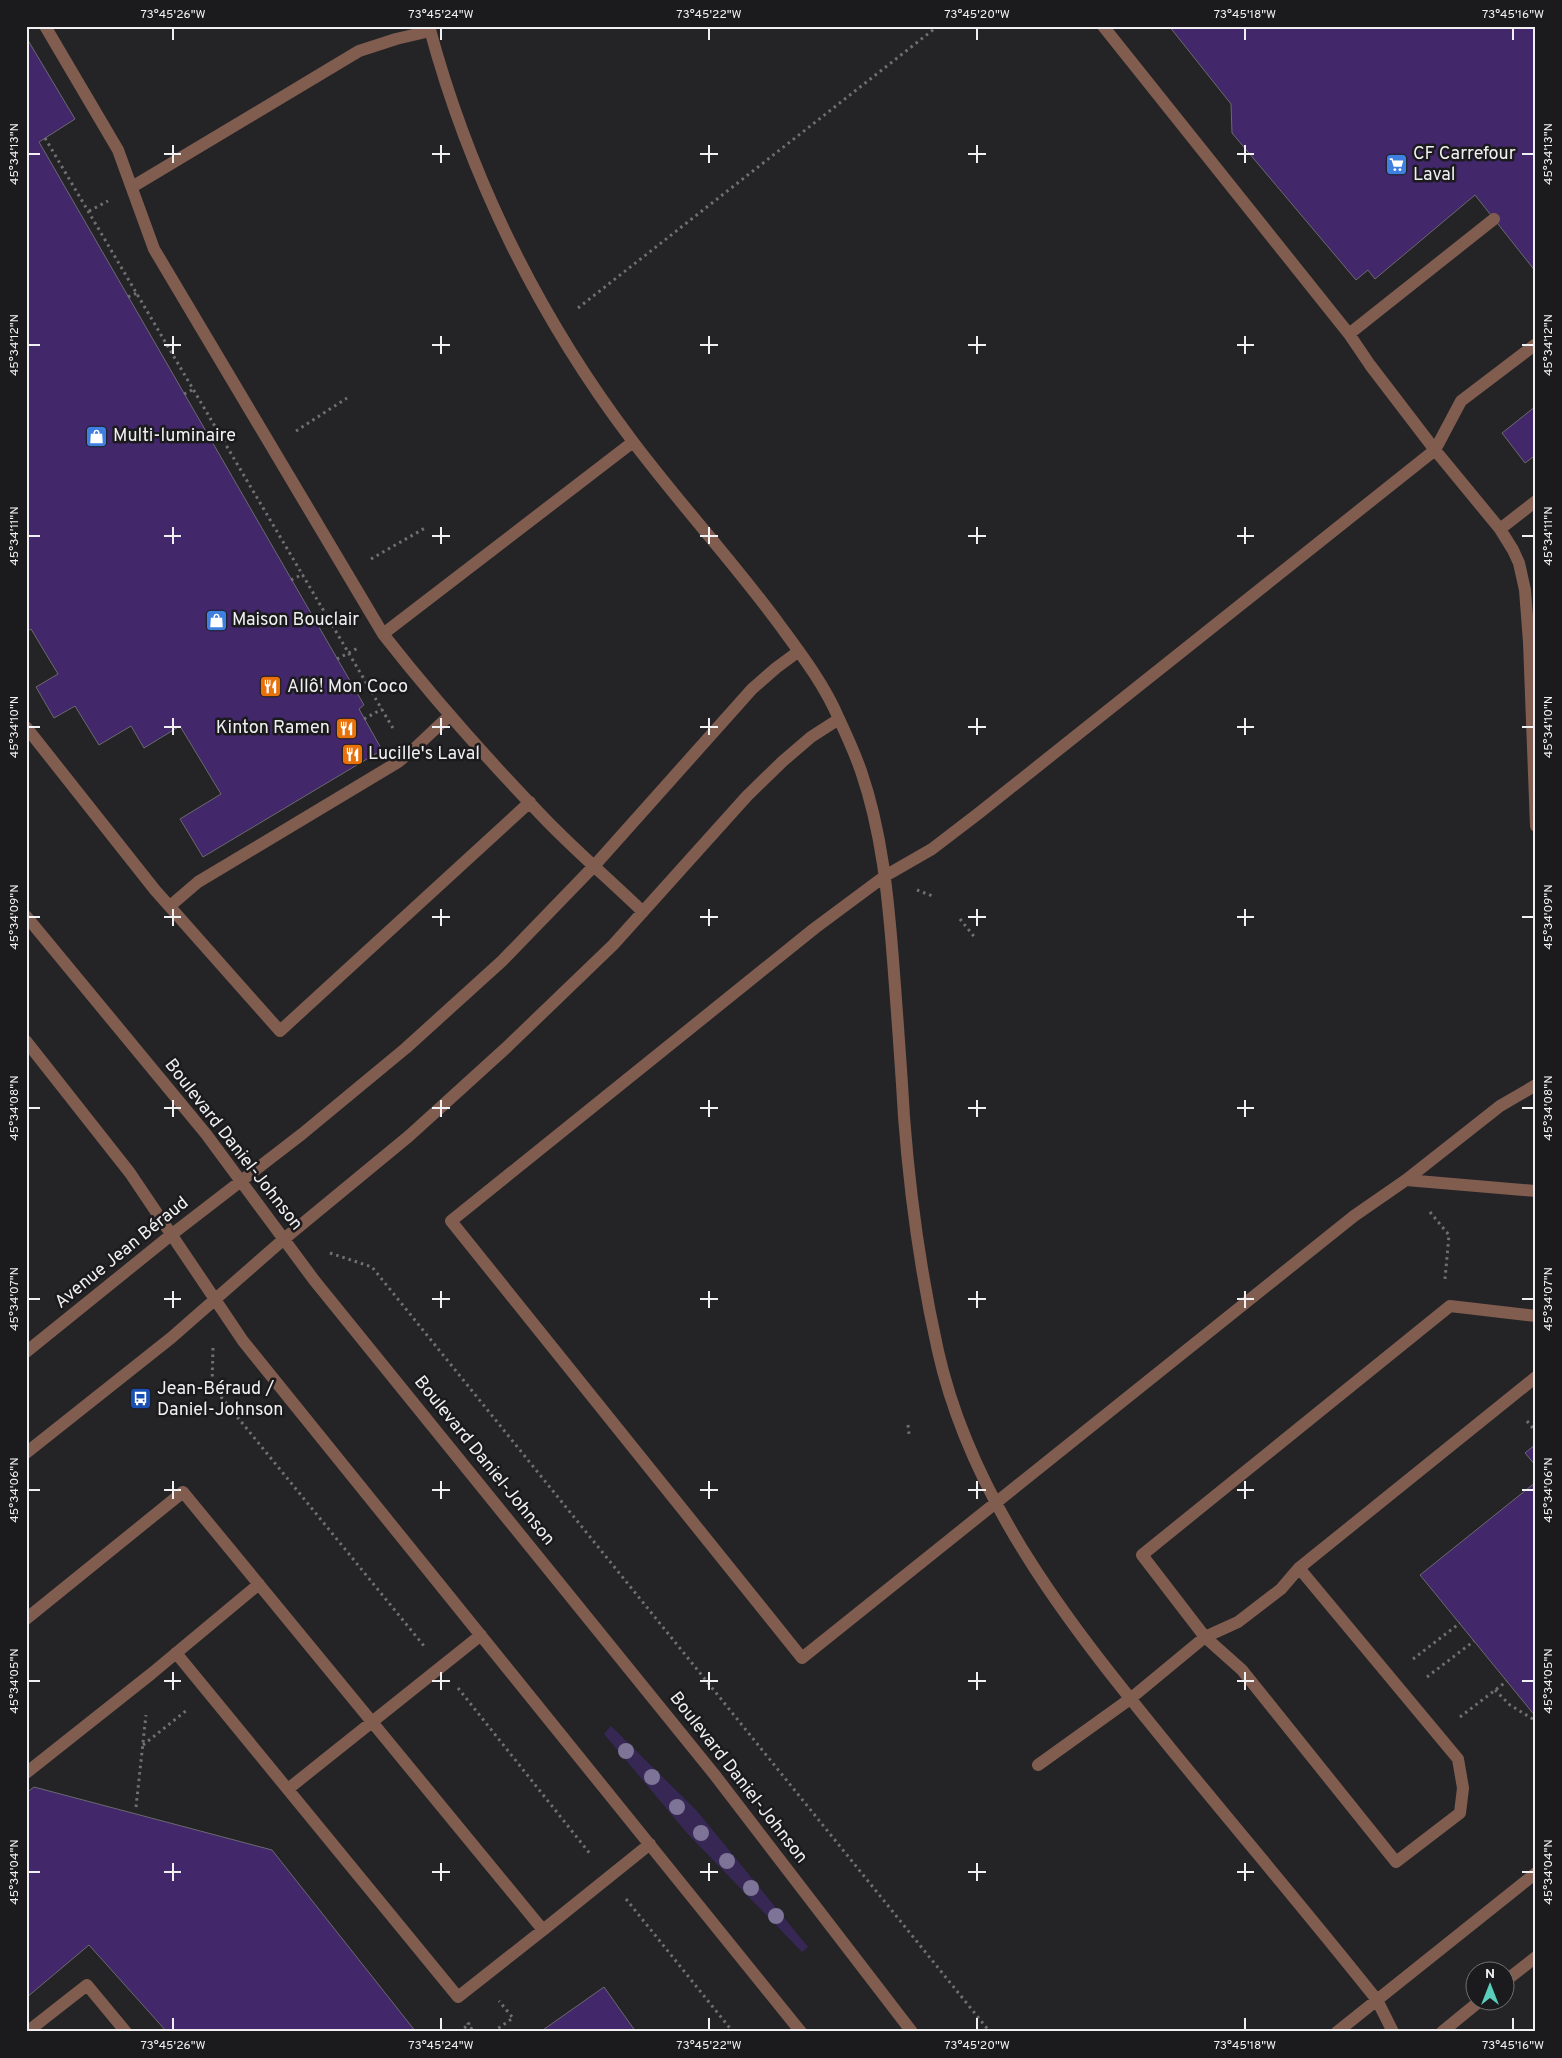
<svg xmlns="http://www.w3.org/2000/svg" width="1562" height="2058" viewBox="0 0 1562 2058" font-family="Overpass,sans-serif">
	<rect width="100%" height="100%" fill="#242427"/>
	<path fill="#372755" d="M611,1726L697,1811L808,1947L802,1952L687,1833L604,1734Z"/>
	<path fill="#42276b" stroke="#6b6a6e" d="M1169,26H1536V272L1475,195L1375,279L1368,270L1356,280L1232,133L1231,104Z
		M26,37L75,119L39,142L364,705L359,709L382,750L203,857L180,819L221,794L180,726L144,748L131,726L99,745L75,706L54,718L36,687L58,674L31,629L26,632Z
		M1536,406V455L1525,463L1502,433Z
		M1536,1444V1466L1525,1453Z
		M1536,1482V1717L1420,1575Z
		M34,1787L272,1850L416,2032H167L89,1945L26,1998V1793Z
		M604,1987L636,2032H540Z"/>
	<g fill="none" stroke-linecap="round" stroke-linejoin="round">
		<path stroke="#707072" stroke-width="3" stroke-dasharray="2.5 4" stroke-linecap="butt" d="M45,138L394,730
			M89,211L108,201
			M128,297L137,293
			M578,308L938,26
			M184,394L194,389
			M296,431L347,398
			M371,559L425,528
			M291,580L303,574
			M337,659L358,648
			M364,719L382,709
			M917,890L935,897
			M960,919L976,939
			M1430,1212L1449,1235L1445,1279
			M330,1253L372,1267L990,2032
			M213,1348L212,1386L424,1646
			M1527,1421L1536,1432
			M908,1425L909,1434
			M1413,1659L1460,1623
			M1427,1677L1474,1641
			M458,1688L591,1855
			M1495,1690L1510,1705L1536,1721
			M1460,1717L1507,1681
			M143,1745L187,1710
			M136,1807L146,1715
			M626,1899L733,2032
			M470,2023L468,2024L474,2032
			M459,2032L468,2025
			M493,2032L513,2018L499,2001"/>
		<path stroke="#815d50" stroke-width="12" d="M45,26L118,150L154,249L383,634C434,699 489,761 546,820C577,852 611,881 643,912
			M429,26C469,175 538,316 631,439C678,502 732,560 779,624C801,654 824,684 839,719C847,736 855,754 861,771C882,832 888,896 893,960C897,1012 901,1065 904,1117C910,1196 921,1275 938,1351C973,1507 1078,1635 1176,1755C1243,1837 1311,1917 1377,2000L1393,2032
			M1103,26L1349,334L1370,365L1435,450L1500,529L1513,550L1519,563L1525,590L1529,642L1536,826
			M132,187L359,51L396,39L430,31
			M1349,334L1494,219
			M1536,344L1461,401L1435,450L979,813L932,849L885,876L815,928L451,1221L802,1658L1354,1216L1406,1180L1500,1106L1536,1085
			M1500,529L1536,501
			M383,634L633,442
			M26,727L155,890L280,1031L530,802
			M170,906L198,882L398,762L415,748L450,715
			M26,916L206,1134L314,1280L714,1774L912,2032
			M26,1041L130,1173L243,1341L801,2032
			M1406,1180L1536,1191
			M26,1352L171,1235L302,1134L406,1048L502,961L595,865L752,689L776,668L799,651
			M26,1453L171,1338L284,1239L409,1136L507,1047L613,945L747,796L783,761L811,737L839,719
			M1299,1568L1458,1759L1463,1788L1460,1813L1396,1862L1242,1670L1205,1637L1142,1555L1450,1306L1536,1316
			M26,1619L183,1492L543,1930L650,1844
			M176,1653L458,1997L543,1930
			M1038,1765L1130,1699L1205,1637L1238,1622L1281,1589L1299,1568L1536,1377
			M26,1773L151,1674L259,1584
			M288,1789L481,1635
			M1504,1982L1536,1957
			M27,2032L87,1985L126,2032
			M1337,2032L1536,1873
			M1442,2032L1481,2000"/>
	</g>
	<g fill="#7e7497">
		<circle cx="626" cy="1751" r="8"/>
		<circle cx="652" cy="1777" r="8"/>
		<circle cx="677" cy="1807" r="8"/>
		<circle cx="701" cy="1833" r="8"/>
		<circle cx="727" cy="1861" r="8"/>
		<circle cx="751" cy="1888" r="8"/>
		<circle cx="776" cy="1916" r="8"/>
	</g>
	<path fill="none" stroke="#f0eff1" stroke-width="2" d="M173,28V40M441,28V40M709,28V40M977,28V40M1245,28V40M1513,28V40M173,145V163M441,145V163M709,145V163M977,145V163M1245,145V163M28,154H40M164,154H181M432,154H450M700,154H718M968,154H986M1237,154H1254M1522,154H1534M173,336V354M441,336V354M709,336V354M977,336V354M1245,336V354M28,345H40M164,345H181M432,345H450M700,345H718M968,345H986M1237,345H1254M1522,345H1534M173,527V544M441,527V544M709,527V544M977,527V544M1245,527V544M28,536H40M164,536H181M432,536H450M700,536H718M968,536H986M1237,536H1254M1522,536H1534M173,718V735M441,718V735M709,718V735M977,718V735M1245,718V735M28,727H40M164,727H181M432,727H450M700,727H718M968,727H986M1237,727H1254M1522,727H1534M173,909V926M441,909V926M709,909V926M977,909V926M1245,909V926M28,917H40M164,917H181M432,917H450M700,917H718M968,917H986M1237,917H1254M1522,917H1534M173,1100V1117M441,1100V1117M709,1100V1117M977,1100V1117M1245,1100V1117M28,1108H40M164,1108H181M432,1108H450M700,1108H718M968,1108H986M1237,1108H1254M1522,1108H1534M173,1291V1308M441,1291V1308M709,1291V1308M977,1291V1308M1245,1291V1308M28,1299H40M164,1299H181M432,1299H450M700,1299H718M968,1299H986M1237,1299H1254M1522,1299H1534M173,1481V1499M441,1481V1499M709,1481V1499M977,1481V1499M1245,1481V1499M28,1490H40M164,1490H181M432,1490H450M700,1490H718M968,1490H986M1237,1490H1254M1522,1490H1534M173,1672V1690M441,1672V1690M709,1672V1690M977,1672V1690M1245,1672V1690M28,1681H40M164,1681H181M432,1681H450M700,1681H718M968,1681H986M1237,1681H1254M1522,1681H1534M173,1863V1881M441,1863V1881M709,1863V1881M977,1863V1881M1245,1863V1881M28,1872H40M164,1872H181M432,1872H450M700,1872H718M968,1872H986M1237,1872H1254M1522,1872H1534M173,2018V2030M441,2018V2030M709,2018V2030M977,2018V2030M1245,2018V2030M1513,2018V2030"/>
	<defs>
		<symbol id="supermarket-square" viewBox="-11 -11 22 22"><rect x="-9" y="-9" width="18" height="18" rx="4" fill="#3f7fe0" stroke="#1b1a1d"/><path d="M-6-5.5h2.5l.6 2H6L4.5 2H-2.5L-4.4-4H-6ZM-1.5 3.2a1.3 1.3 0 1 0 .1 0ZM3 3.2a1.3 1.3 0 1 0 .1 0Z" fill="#fff"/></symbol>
		<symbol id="shop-square" viewBox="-11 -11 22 22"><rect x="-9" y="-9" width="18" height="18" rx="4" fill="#3f7fe0" stroke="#1b1a1d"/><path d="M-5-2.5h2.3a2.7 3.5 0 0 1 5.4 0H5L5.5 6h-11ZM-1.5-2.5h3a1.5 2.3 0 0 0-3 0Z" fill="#fff"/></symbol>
		<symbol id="restaurant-square" viewBox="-11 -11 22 22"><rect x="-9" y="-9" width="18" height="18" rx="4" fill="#e8710a" stroke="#1b1a1d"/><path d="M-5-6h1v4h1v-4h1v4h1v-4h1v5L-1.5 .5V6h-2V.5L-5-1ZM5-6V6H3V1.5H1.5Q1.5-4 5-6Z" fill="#fff"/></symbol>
		<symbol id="bus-square" viewBox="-11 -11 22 22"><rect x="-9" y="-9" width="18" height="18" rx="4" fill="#1a4fb4" stroke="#1b1a1d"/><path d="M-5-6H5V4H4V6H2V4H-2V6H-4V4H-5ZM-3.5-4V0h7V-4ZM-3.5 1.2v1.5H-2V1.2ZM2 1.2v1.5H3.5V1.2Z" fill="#fff"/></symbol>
	</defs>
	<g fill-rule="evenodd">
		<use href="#supermarket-square" x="1384" y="152" width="25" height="25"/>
		<use href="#shop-square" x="84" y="424" width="25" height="25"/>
		<use href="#shop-square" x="204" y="608" width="25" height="25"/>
		<use href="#restaurant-square" x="258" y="674" width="25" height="25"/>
		<use href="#restaurant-square" x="334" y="716" width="25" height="25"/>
		<use href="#restaurant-square" x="340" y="742" width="25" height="25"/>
		<use href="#bus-square" x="128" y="1386" width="25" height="25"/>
	</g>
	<g text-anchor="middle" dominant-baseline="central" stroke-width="5" stroke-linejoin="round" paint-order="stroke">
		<g font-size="18" fill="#f0eff1" stroke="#1b1a1d" text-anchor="start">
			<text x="1413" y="154">CF Carrefour<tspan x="1413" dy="21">Laval</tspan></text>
			<text x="113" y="436">Multi-luminaire</text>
			<text x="232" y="620">Maison Bouclair</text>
			<text x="287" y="687">Allô! Mon Coco</text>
			<text x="330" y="728" text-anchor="end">Kinton Ramen</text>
			<text x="368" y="754">Lucille's Laval</text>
			<text x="157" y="1389">Jean-Béraud /<tspan x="157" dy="21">Daniel-Johnson</tspan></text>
		</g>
		<g font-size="18" fill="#f0eff1" stroke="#1b1a1d">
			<text transform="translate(233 1145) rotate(52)">Boulevard Daniel-Johnson</text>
			<text transform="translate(122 1253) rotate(-39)">Avenue Jean Béraud</text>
			<text transform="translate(484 1461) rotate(51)">Boulevard Daniel-Johnson</text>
			<text transform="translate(738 1778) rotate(52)">Boulevard Daniel-Johnson</text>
		</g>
	</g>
	<rect width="1562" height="2058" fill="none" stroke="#1b1a1d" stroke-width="55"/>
	<g transform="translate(1490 1986)"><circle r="24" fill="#1b1a1d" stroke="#706f72"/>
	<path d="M0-4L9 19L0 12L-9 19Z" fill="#5acebd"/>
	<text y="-8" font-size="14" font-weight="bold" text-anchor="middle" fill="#f0eff1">N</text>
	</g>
	<rect x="28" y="28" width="1506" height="2002" fill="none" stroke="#f0eff1" stroke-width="2"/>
	<g font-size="12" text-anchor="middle" fill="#f0eff1">
		<text x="173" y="18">73°45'26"W</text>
		<text x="441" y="18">73°45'24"W</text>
		<text x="709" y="18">73°45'22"W</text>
		<text x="977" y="18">73°45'20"W</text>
		<text x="1245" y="18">73°45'18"W</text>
		<text x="1513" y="18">73°45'16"W</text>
		<text transform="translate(14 154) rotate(-90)" y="4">45°34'13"N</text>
		<text transform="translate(1548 154) rotate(-90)" y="4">45°34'13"N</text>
		<text transform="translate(14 345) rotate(-90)" y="4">45°34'12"N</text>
		<text transform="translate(1548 345) rotate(-90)" y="4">45°34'12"N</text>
		<text transform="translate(14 536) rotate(-90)" y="4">45°34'11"N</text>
		<text transform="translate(1548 536) rotate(-90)" y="4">45°34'11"N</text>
		<text transform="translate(14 727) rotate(-90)" y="4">45°34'10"N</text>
		<text transform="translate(1548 727) rotate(-90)" y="4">45°34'10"N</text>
		<text transform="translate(14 917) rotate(-90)" y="4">45°34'09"N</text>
		<text transform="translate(1548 917) rotate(-90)" y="4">45°34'09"N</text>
		<text transform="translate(14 1108) rotate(-90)" y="4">45°34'08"N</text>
		<text transform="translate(1548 1108) rotate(-90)" y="4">45°34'08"N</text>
		<text transform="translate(14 1299) rotate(-90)" y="4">45°34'07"N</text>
		<text transform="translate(1548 1299) rotate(-90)" y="4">45°34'07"N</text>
		<text transform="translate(14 1490) rotate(-90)" y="4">45°34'06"N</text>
		<text transform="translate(1548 1490) rotate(-90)" y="4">45°34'06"N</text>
		<text transform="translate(14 1681) rotate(-90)" y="4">45°34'05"N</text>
		<text transform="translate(1548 1681) rotate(-90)" y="4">45°34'05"N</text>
		<text transform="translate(14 1872) rotate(-90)" y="4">45°34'04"N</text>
		<text transform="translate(1548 1872) rotate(-90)" y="4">45°34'04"N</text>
		<text x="173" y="2049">73°45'26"W</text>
		<text x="441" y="2049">73°45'24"W</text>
		<text x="709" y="2049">73°45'22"W</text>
		<text x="977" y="2049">73°45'20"W</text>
		<text x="1245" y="2049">73°45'18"W</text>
		<text x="1513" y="2049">73°45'16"W</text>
	</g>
</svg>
